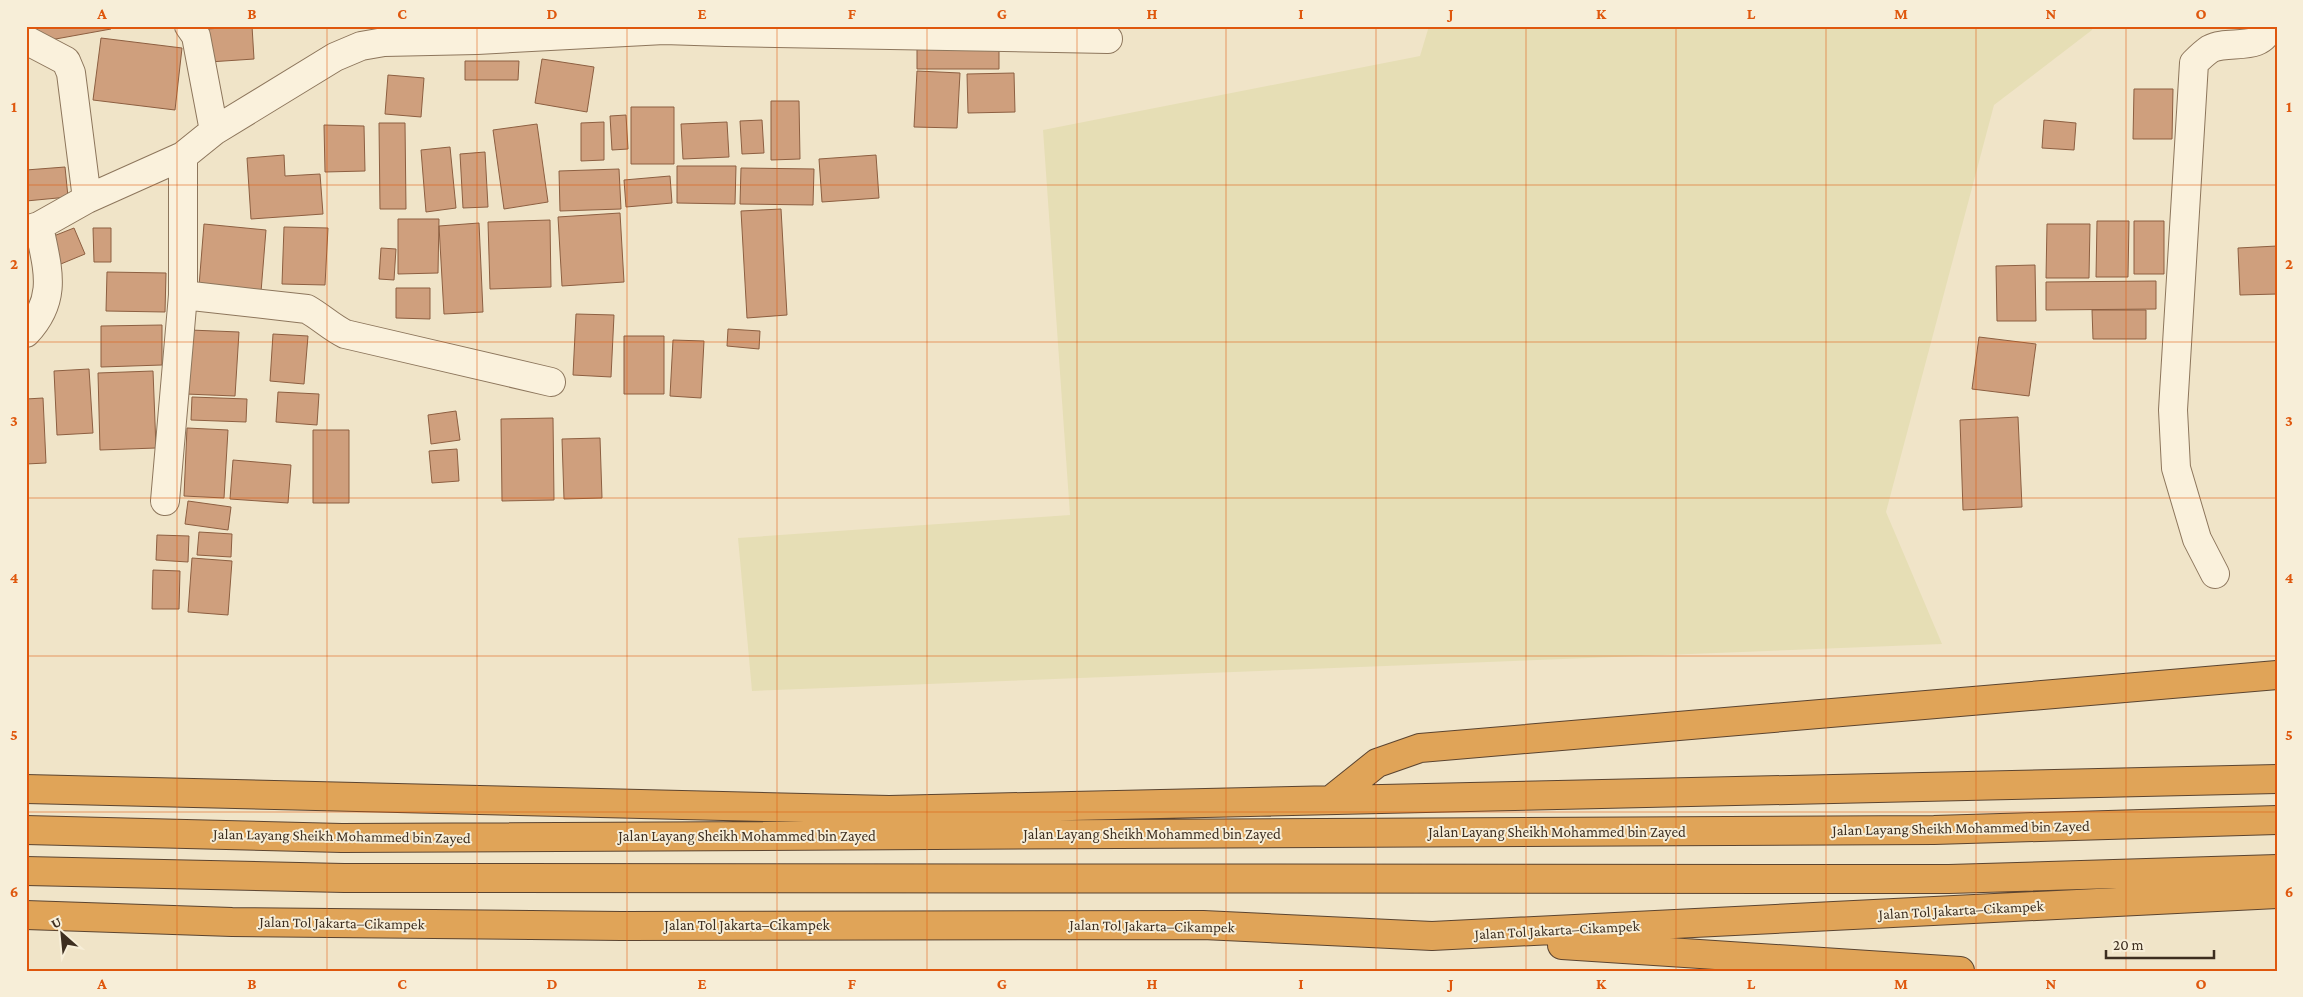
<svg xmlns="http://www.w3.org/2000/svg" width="2303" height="997" viewBox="0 0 2303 997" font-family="'Crimson Pro',serif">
	<rect width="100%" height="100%" fill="#f0e4c8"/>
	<path fill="#e6deb5" d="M1429,26H2093L2092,30L1994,105L1886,512L1942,644L752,691L738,538L1070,515L1043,130L1420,56Z"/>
	<path fill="#cf9f7d" stroke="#8d5f41" d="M36,26H110L111,29L39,42Z
		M252,26L254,59L209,62L207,29Z
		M392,26H433V30H392Z
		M101,38L182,48L175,110L93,100Z
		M917,42H999V69H917Z
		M542,59L594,67L587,112L535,103Z
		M465,61H519L518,80H465Z
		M917,71L960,73L957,128L914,127Z
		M1014,73L1015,112L968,113L967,74Z
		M388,75L424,78L421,117L385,114Z
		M2134,89H2173L2172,139H2133Z
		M771,101H799L800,159L771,160Z
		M631,107H674V164H631Z
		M626,115L628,149L612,150L610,116Z
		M762,120L764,153L742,154L740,121Z
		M2044,120L2076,123L2074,150L2042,148Z
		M604,122V160L581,161V123Z
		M727,122L729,157L683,159L681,124Z
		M379,123H405L406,209H380Z
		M537,124L548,202L504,209L493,130Z
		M324,125L364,126L365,171L325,172Z
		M450,147L456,208L426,212L421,150Z
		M485,152L488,207L463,208L460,154Z
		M284,155L285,176L320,174L323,214L251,219L247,158Z
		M876,155L879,198L822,202L819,159Z
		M677,166H736L735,204L677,203Z
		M65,167L68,197L26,201V170Z
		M741,168L814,169L813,205L740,204Z
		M619,169L621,209L560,211L559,171Z
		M670,176L672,203L626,207L624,180Z
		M781,209L787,315L747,318L741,211Z
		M620,213L624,282L562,286L558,217Z
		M398,219H439L438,273L398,274Z
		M550,220L551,287L490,289L488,222Z
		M2097,221H2129L2128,277H2096Z
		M2134,221H2164V274H2134Z
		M479,223L483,312L444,314L439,226Z
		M204,224L266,230L261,292L199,286Z
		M2047,224H2090L2089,278H2046Z
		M284,227L328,228L325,285L282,284Z
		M74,228L85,254L56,266L46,239Z
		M93,228H111V262H94Z
		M2277,246V294L2240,295L2238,248Z
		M381,248L396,249L394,280L379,279Z
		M2035,265L2036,321H1997L1996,266Z
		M107,272L166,273L165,312L106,311Z
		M2156,281V309L2046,310V282Z
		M396,288H430V319L396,318Z
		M2092,310H2146V339H2093Z
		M576,314L614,315L611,377L573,375Z
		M162,325V365L101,367V326Z
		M728,329L760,331L759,349L727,346Z
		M190,330L239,332L235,396L186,394Z
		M273,334L308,336L304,384L270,381Z
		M624,336H664V394H624Z
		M1979,337L2036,344L2029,396L1972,389Z
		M673,340L704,341L701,398L670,396Z
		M89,369L93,433L57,435L54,371Z
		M153,371L156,448L100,450L98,373Z
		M278,392L319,394L317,425L276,422Z
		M192,397L247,399L246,422L191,420Z
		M43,398L46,463L26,464V399Z
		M456,411L460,440L431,444L428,415Z
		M2018,417L2022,507L1963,510L1960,420Z
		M553,418L554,500L502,501L501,419Z
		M187,428L228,430L224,498L184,496Z
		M313,430H349V503H313Z
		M600,438L602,498L564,499L562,439Z
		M457,449L459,481L432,483L429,451Z
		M233,460L291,465L288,503L230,499Z
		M188,501L231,507L228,530L185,524Z
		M199,532L232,534L231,557L197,555Z
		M157,535L189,536L188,562L156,560Z
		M192,558L232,561L228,615L188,612Z
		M153,570L180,571L179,609H152Z"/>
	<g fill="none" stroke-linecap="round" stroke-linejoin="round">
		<defs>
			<path id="minor" d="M189,26L196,36L214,131
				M726,32L1108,39
				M26,40L66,61L71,73L87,199
				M183,156V295L307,309C321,317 331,327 345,334L551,382
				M26,230L39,226L87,199L183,156L214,131L335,57L361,46L384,42L477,40L664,30L726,32L729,26
				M26,333C59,298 47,268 39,226
				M165,501L183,295
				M2215,574L2197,539L2176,468L2173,410L2194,63C2199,58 2204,53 2210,49C2228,39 2263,53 2269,26"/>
			<path id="highway" d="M26,789L889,810L2277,779
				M1332,799L1377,763L1420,748L2277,675
				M26,830L342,838L1934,830L2277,820
				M26,871L344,878L1949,879L2277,869
				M26,915L232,922L621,926L1203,925L1432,936L2277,894
				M1562,945L1960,971"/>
		</defs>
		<use href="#minor" stroke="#8d765c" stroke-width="30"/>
		<use href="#highway" stroke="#5b4430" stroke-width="30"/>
		<use href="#minor" stroke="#faf1dc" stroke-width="28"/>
		<use href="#highway" stroke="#e0a458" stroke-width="28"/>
	</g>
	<path fill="none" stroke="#df570d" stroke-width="1" stroke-opacity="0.55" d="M177,26V971M327,26V971M477,26V971M627,26V971M777,26V971M927,26V971M1077,26V971M1226,26V971M1376,26V971M1526,26V971M1676,26V971M1826,26V971M1976,26V971M2126,26V971M26,185H2277M26,342H2277M26,498H2277M26,656H2277M26,812H2277"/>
	<g text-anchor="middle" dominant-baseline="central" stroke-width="4" stroke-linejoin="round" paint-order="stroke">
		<g font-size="15" fill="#3d2e20" stroke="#f7eed8">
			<text transform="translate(1961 828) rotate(-1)">Jalan Layang Sheikh Mohammed bin Zayed</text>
			<text x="1557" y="832">Jalan Layang Sheikh Mohammed bin Zayed</text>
			<text x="1152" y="834">Jalan Layang Sheikh Mohammed bin Zayed</text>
			<text transform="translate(342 836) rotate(1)">Jalan Layang Sheikh Mohammed bin Zayed</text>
			<text x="747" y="836">Jalan Layang Sheikh Mohammed bin Zayed</text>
			<text transform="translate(1961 910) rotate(-3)">Jalan Tol Jakarta–Cikampek</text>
			<text transform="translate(342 923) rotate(1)">Jalan Tol Jakarta–Cikampek</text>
			<text x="747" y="925">Jalan Tol Jakarta–Cikampek</text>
			<text transform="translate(1152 926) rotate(1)">Jalan Tol Jakarta–Cikampek</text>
			<text transform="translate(1557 930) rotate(-3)">Jalan Tol Jakarta–Cikampek</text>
		</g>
	</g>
	<rect width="2303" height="997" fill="none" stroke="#f7eed8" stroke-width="55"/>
	<g transform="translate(62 934) rotate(333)" stroke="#f7eed8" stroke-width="4" paint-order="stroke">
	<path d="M0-4L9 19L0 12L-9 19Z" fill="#3d2e20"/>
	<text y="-8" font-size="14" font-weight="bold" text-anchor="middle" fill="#3d2e20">U</text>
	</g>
	<path d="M2106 950v8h108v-8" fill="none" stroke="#3d2e20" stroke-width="2.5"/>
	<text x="2113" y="950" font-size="15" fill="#3d2e20" stroke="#f7eed8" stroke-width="4" paint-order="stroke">20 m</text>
	<rect x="28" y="28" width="2248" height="942" fill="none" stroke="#df570d" stroke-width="2"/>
	<g font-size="16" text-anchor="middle" font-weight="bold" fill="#df570d">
		<text x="102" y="19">A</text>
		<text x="252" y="19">B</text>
		<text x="402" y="19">C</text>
		<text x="552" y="19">D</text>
		<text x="702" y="19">E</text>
		<text x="852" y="19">F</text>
		<text x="1002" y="19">G</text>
		<text x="1152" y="19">H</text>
		<text x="1301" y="19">I</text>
		<text x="1451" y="19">J</text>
		<text x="1601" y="19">K</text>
		<text x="1751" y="19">L</text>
		<text x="1901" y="19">M</text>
		<text x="2051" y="19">N</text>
		<text x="2201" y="19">O</text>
		<text x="14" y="112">1</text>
		<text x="2289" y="112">1</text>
		<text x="14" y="269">2</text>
		<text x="2289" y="269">2</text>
		<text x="14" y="426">3</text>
		<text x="2289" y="426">3</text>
		<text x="14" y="583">4</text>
		<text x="2289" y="583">4</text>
		<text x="14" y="740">5</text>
		<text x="2289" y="740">5</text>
		<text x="14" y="897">6</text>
		<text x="2289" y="897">6</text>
		<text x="102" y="989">A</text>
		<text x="252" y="989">B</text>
		<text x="402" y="989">C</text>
		<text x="552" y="989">D</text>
		<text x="702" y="989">E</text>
		<text x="852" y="989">F</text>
		<text x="1002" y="989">G</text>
		<text x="1152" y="989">H</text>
		<text x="1301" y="989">I</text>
		<text x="1451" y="989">J</text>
		<text x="1601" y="989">K</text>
		<text x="1751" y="989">L</text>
		<text x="1901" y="989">M</text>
		<text x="2051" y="989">N</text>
		<text x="2201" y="989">O</text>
	</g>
</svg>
